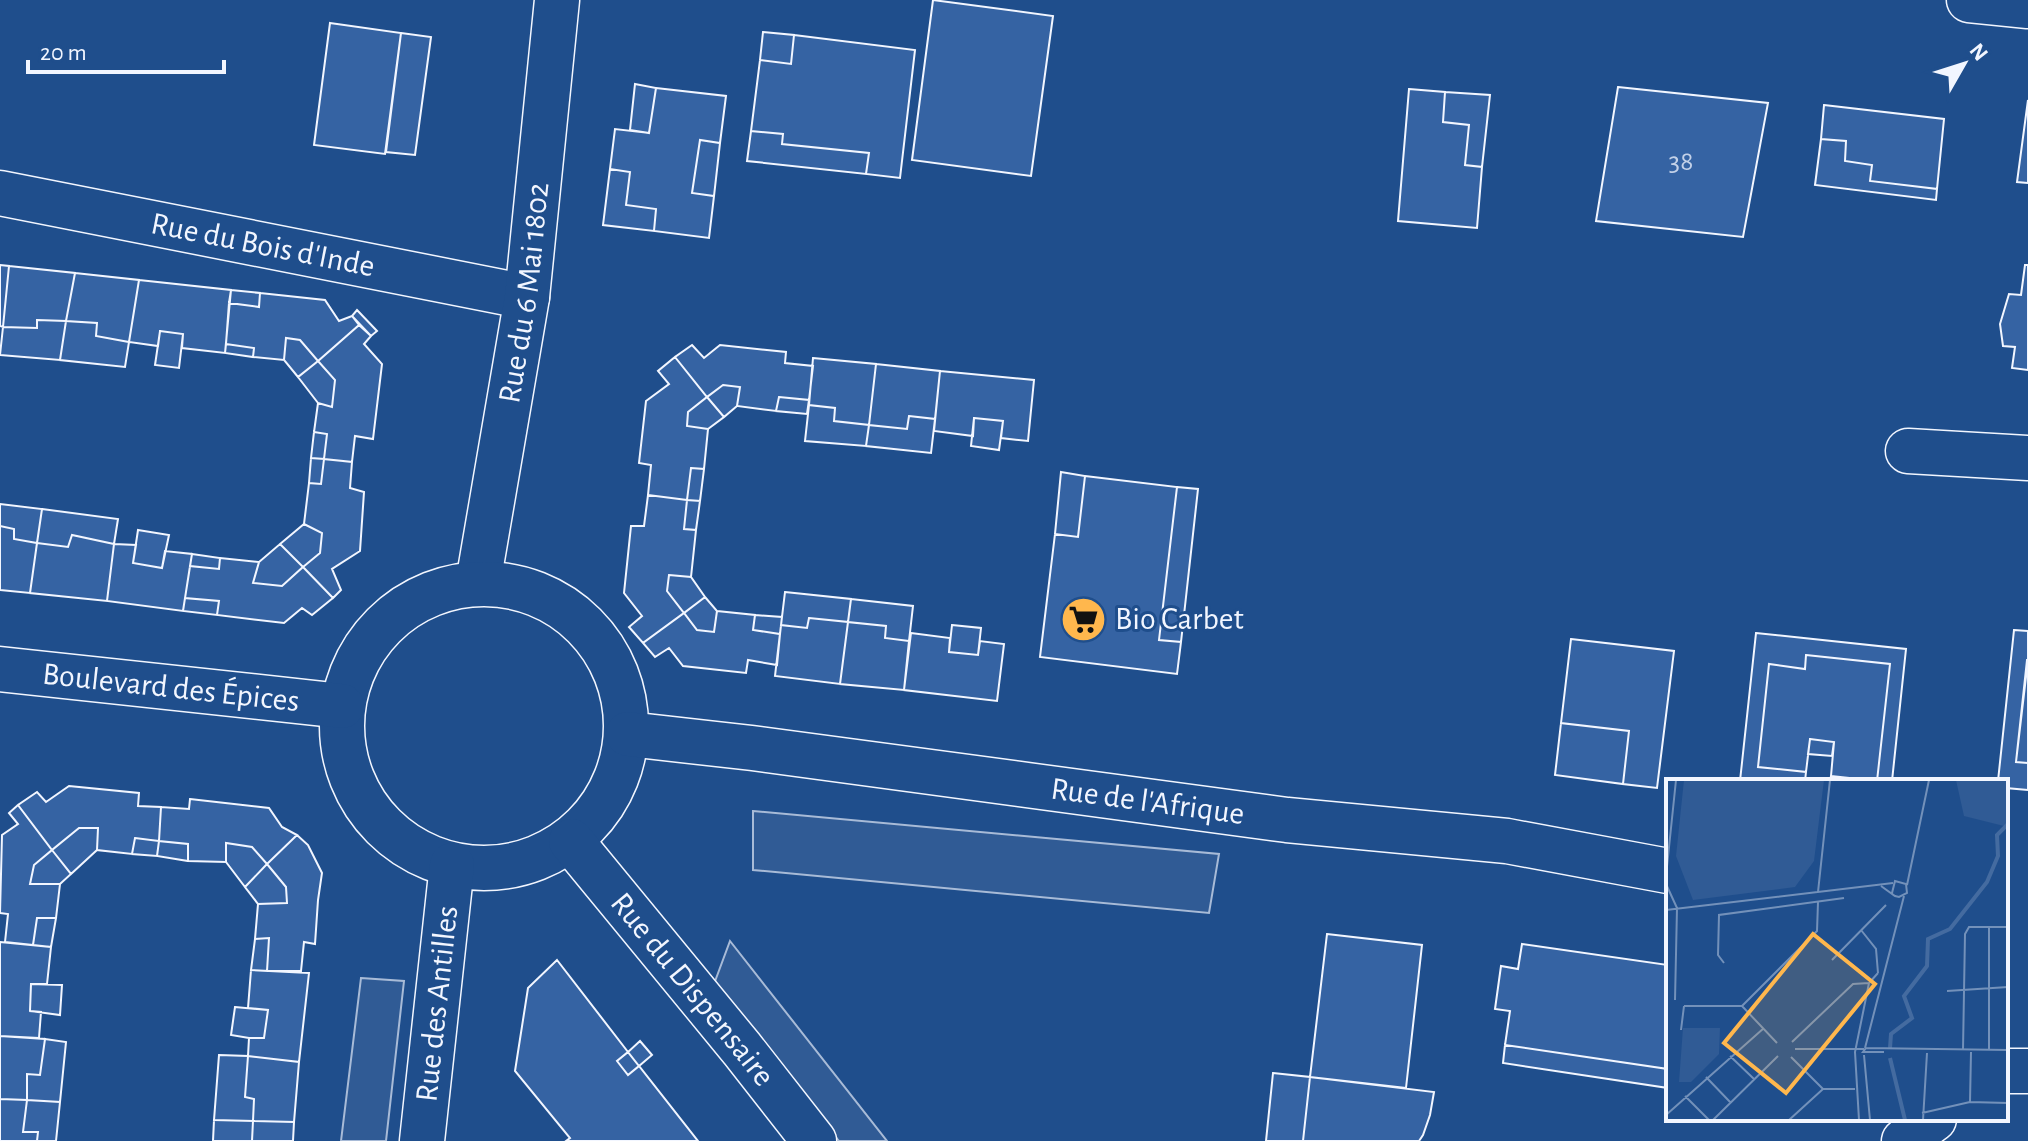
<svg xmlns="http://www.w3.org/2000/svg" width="2028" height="1141" viewBox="0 0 2028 1141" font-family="'Alegreya Sans',sans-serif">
	<rect width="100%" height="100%" fill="#1f4e8c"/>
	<path fill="#305b95" stroke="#a8bbd7" stroke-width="2" d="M753,811L1219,854L1209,913L753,870Z
		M730,941L887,1141H839L714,984Z
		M361,978L404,981L386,1141H341Z"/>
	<path fill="#3563a3" stroke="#f2f6ff" stroke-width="2" d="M933,0L1053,16L1031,176L912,160Z
		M330,23L401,33L385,154L314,145Z
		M763,32L794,35L791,64L760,60Z
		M401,33L431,37L415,155L386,152Z
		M794,35L915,50L900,178L866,174L869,153L782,144L783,134L751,131L760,60L791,64Z
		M635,84L656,88L649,133L630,130Z
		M1618,87L1768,103L1743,237L1596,221Z
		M656,88L726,96L720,143L700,140L692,193L714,196L709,238L654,231L656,209L626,205L630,172L610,169L615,129L649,133Z
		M1409,89L1445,92L1443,122L1469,125L1465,165L1482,167L1477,228L1398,221Z
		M1445,92L1490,95L1482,167L1465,165L1469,125L1443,122Z
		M2028,100V183L2017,182Z
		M1824,105L1944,119L1937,189L1870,181L1872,165L1845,161L1846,141L1821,139Z
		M751,131L783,134L782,144L869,153L866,174L747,161Z
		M1821,139L1846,141L1845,161L1872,165L1870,181L1937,189L1936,200L1815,185Z
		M700,140L720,143L714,196L692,193Z
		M610,169L630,172L626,205L656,209L654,231L603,225Z
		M0,265L9,266L3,327L0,326Z
		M2025,265H2028V370L2012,368L2015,347L2003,346L2000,324L2009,294L2021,295Z
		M9,266L75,273L66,321L37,320V328L3,327Z
		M75,273L139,280L129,342L96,336L97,323L66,321Z
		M139,280L231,290L225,353L182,348L183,334L160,331L158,346L129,342Z
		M231,290L260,293L259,307L229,303Z
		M260,293L325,300L339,321L352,316L359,325L318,361L300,340L286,338L284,360L253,357L254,348L226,344L229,303L259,307Z
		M357,310L377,331L371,336L352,316Z
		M37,320L66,321L60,360L0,355L3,327L37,328Z
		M66,321L97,323L96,336L129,342L125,367L60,360Z
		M359,325L371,336L364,344L382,364L373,439L355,436L352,462L324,459L327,434L314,432L318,403L332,407L335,380L318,361Z
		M160,331L183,334L179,368L155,365Z
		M286,338L300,340L318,361L298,377L284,360Z
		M226,344L254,348L253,357L225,353Z
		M692,345L704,358L720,345L786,352L785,363L813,366L809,400L779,397L776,411L737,406L740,387L723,385L707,397L675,357Z
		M675,357L707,397L688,412L687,426L708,429L704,469L691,468L687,500L648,495L651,465L639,463L646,401L669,384L658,371Z
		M813,358L876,364L869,425L834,421L835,408L809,405Z
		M318,361L335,380L332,407L318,403L298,377Z
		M876,364L940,371L935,419L909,416L907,429L869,425Z
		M940,371L1034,380L1028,441L1001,438L1003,421L974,418L973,436L934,431Z
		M723,385L740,387L737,406L724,417L707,397Z
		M707,397L724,417L708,429L687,426L688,412Z
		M779,397L809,400L807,414L776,411Z
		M809,405L835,408L834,421L869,425L866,446L805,441Z
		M909,416L935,419L931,453L866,446L869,425L907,429Z
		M974,418L1003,421L999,450L971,446Z
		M314,432L327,434L324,459L311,458Z
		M311,458L324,459L321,484L309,483Z
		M324,459L352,462L350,488L364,492L360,551L332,569L341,590L333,598L303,567L320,553L322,533L304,524L309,483L321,484Z
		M691,468L704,469L700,501L687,500Z
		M1061,472L1085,476L1078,537L1055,534Z
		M1085,476L1177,487L1159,640L1181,642L1177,674L1040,657L1055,534L1078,537Z
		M1177,487L1198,489L1181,642L1159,640Z
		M648,495L687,500L684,529L696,530L691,577L669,575L667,591L684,613L643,643L629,627L642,616L624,593L631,526H644Z
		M687,500L700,501L696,530L684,529Z
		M0,504L42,509L37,543L14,539V529L0,526Z
		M42,509L118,519L114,544L72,535L68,547L37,543Z
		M304,524L322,533L320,553L303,567L280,544Z
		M0,526L14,529V539L37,543L30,593L0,590Z
		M138,530L169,535L162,568L133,563Z
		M72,535L114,544L107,601L30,593L37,543L68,547Z
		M114,544L136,545L133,563L162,568L165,551L192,554L183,611L107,601Z
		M280,544L303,567L282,586L253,583L259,562Z
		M192,554L220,558L219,569L190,566Z
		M220,558L259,562L253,583L282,586L303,567L333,598L312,615L302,608L284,623L217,615L219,601L185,598L190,566L219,569Z
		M669,575L691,577L705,597L684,613L667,591Z
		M785,592L851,599L848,622L809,618L807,628L781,625Z
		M705,597L717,611L714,632L697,630L684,613Z
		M185,598L219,601L217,615L183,611Z
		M851,599L913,606L909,641L885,638L886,626L848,622Z
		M717,611L755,615L753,630L780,634L777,665L748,660L746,673L683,666L669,648L655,657L643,643L684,613L697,630L714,632Z
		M755,615L782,617L780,634L753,630Z
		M809,618L848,622L840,684L775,676L781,625L807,628Z
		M848,622L886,626L885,638L909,641L904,690L840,684Z
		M952,625L981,628L978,655L949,652Z
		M2014,630L2028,631V660L2016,762L2028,763V790L2006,788V781H1998Z
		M911,633L950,638L949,652L978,655L980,641L1004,644L997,701L904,690Z
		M1756,633L1906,649L1892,781H1830L1831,776L1877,781L1890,664L1806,655L1805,669L1769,664L1758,767L1806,772L1805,781H1740Z
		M1571,639L1674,651L1657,788L1623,784L1629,731L1561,723Z
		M1806,655L1890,664L1877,781L1831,776L1834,742L1810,739L1806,772L1758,767L1769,664L1805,669Z
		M2027,660H2028V763L2016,762Z
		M1561,723L1629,731L1623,784L1555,775Z
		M1810,739L1834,742L1832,756L1808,754Z
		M69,786L139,793L138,806L161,807L159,841L135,838L132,854L97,850L98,828H79L52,850L18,805L37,792L46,802Z
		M190,799L269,808L282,827L297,835L267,864L252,847L226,843V862L188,861V844L159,841L161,807L189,809Z
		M18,805L52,850L34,865L30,884H60L56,918H37L33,945L5,942L8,914L0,913L2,835L18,824L9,813Z
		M79,828H98L97,850L71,874L52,850Z
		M297,835L308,845L322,873L318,900L315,944L304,942L301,971H267L269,938L255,939L258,904L287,903L286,887L267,864Z
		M135,838L159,841L157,856L132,854Z
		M159,841L188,844V861L157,856Z
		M226,843L252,847L267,864L245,887L226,862Z
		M52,850L71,874L60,884H30L34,865Z
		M267,864L286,887L287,903L258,904L245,887Z
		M37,918H56L51,947L33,945Z
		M1327,934L1422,945L1406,1088L1310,1077Z
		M269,938L267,971L251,970L255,939Z
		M0,942L51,947L47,984H31L30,1011L41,1012L39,1038L0,1036Z
		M1522,944L1668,965V1069L1505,1045L1510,1011L1495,1009L1501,966L1518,969Z
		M557,960L628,1052L617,1061L628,1075L639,1066L698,1141H566L570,1138L515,1071L528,988Z
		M251,970L309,973L299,1062L248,1056L249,1038H264L268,1010L248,1008Z
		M31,984L62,985L60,1015L30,1011Z
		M235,1007L268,1010L264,1038H249L231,1035Z
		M0,1036L45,1039L40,1075L27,1074V1100L0,1099Z
		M45,1039L66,1042L60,1102L27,1100V1074L40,1075Z
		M640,1041L652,1055L639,1066L628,1052Z
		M1505,1045L1668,1069V1088L1503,1063Z
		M628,1052L639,1066L628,1075L617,1061Z
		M219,1055L248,1056L245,1097L254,1099L253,1121L214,1120Z
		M248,1056L299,1062L294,1122L253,1121L254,1099L245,1097Z
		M1273,1073L1310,1077L1303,1141H1266Z
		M1310,1077L1434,1092L1430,1115L1423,1135L1419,1141H1303Z
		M0,1099L27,1100L23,1132H38L37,1141H0Z
		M27,1100L60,1102L56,1141H37L38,1132H23Z
		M214,1120L253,1121L252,1141H213Z
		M253,1121L294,1122L293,1141H252Z"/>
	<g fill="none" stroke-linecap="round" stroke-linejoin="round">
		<defs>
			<g id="minor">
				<path d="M1969,0L2028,6"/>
				<path id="s1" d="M0,193L527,297"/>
				<path d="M1908,451L2028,458"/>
				<path id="s2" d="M478,583L527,297L557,0"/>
				<circle cx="484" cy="726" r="142"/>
				<path id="s3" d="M0,669L342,706"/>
				<path id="s4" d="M628,734L752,748L1287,820L1507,841L1668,871"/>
				<path id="s5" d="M571,841L742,1049L814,1141"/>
				<path d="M2006,1071H2028"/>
				<path id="s6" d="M422,1141L452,865"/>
				<path d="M1904,1141L1934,1119"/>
			</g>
		</defs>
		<use href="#minor" stroke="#f2f6ff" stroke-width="47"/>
		<use href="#minor" stroke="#1f4e8c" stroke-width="44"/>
	</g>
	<defs>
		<symbol id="supermarket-disc" viewBox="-11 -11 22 22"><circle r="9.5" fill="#ffb74d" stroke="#1f4e8c"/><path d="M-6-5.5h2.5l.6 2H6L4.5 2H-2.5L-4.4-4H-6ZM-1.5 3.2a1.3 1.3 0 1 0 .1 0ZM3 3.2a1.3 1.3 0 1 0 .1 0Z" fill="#111"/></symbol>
	</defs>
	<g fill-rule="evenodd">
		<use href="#supermarket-disc" x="1058" y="594" width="51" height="51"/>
	</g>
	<g text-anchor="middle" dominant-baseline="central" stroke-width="6" stroke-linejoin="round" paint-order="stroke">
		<g font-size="28" fill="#c3d1e8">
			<text x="1681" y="162">38</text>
		</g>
		<g font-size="32" fill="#f2f6ff" stroke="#1f4e8c">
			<text stroke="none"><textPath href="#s1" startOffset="268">Rue du Bois d'Inde</textPath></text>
			<text stroke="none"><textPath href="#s2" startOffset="294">Rue du 6 Mai 1802</textPath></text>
			<text stroke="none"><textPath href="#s3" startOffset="172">Boulevard des Épices</textPath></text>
			<text stroke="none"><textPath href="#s4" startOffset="524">Rue de l'Afrique</textPath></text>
			<text stroke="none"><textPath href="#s5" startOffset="192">Rue du Dispensaire</textPath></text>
			<text stroke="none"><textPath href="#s6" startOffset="138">Rue des Antilles</textPath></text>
		</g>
		<g font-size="32" fill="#f2f6ff" stroke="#1f4e8c" text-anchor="start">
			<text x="1115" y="619">Bio Carbet</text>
		</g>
	</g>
	<g transform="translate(1666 779)">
		<rect width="342" height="342" fill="#1f4e8c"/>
		<path d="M18,1H158L148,82L129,108L27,121L10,77ZM290,1H342V48L298,37ZM17,249H54L53,275L25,303H13Z" fill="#305b95"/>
		<path fill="none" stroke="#446ba0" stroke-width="4" d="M224,269L225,255L246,239L238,217L261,187L262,160L284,150L321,103L332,77L331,56L342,45M224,279L239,341"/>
		<path fill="none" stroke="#7391ba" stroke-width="2" d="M0,97L10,1M0,105L11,129L9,221M241,106L263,1M215,107L229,117L233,118L241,114L240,105L229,102L226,114M152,113L164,1M0,131L227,104M195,151L210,170L212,194M166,181L220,126M58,184L52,176L53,136L178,119M281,212L342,208M18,227H76L111,264M76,227L151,152L152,123M15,251L18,227M126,263L187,205L203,204M199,269L238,117M129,270H198M297,271L299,155L303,148H342M323,272V149M218,273H197L200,269L342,271M305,273L304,323L342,324M198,276L204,341M64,277L88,300M125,278L157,310H189M40,298L65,324M19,317L43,341M256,334L304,323M0,336L98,249M47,341L112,277M123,341L157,310M193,341L189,273L203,204L212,194M257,341L261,274"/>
		<path fill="#ffb74d" fill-opacity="0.15" stroke="#ffb74d" stroke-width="4" d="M147,155L209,205L120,314L58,264Z"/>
		<rect width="342" height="342" fill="none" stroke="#f2f6ff" stroke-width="4"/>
	</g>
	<g transform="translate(1964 64) rotate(51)" stroke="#1f4e8c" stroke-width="6" paint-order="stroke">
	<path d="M0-6L14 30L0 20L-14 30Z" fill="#f2f6ff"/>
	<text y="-12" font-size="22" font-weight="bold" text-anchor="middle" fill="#f2f6ff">N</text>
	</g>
	<path d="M28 60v12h196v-12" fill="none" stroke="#f2f6ff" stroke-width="4"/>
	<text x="40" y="60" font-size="24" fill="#f2f6ff" stroke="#1f4e8c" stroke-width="6" paint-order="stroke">20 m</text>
</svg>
